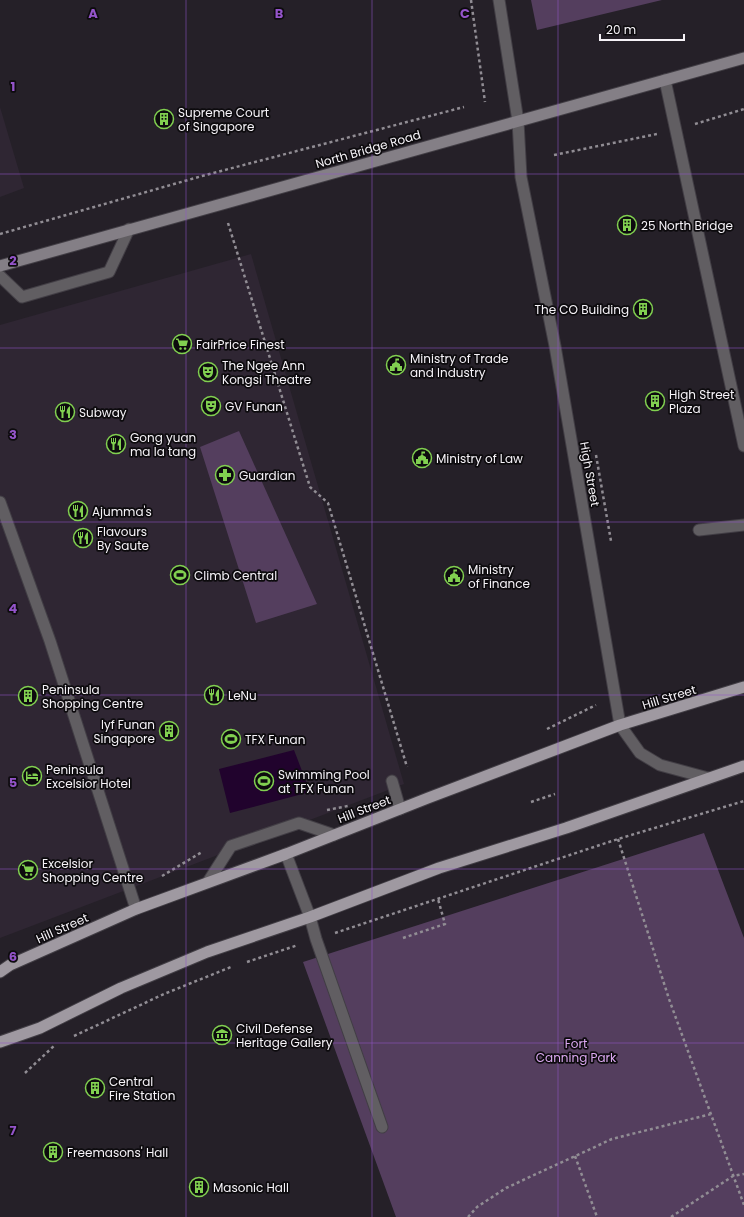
<svg xmlns="http://www.w3.org/2000/svg" width="744" height="1217" viewBox="0 0 744 1217" font-family="Poppins,sans-serif">
	<rect width="100%" height="100%" fill="#252028"/>
	<path fill="#2f2633" d="M0,107L24,188L0,197Z
		M251,254L404,784L0,938V325Z"/>
	<path fill="#543e5e" d="M531,0H662L537,30Z
		M239,431L317,604L256,623L200,447Z
		M704,833L744,938V1217H396L303,962Z"/>
	<path fill="#21032d" d="M294,750L310,792L230,813L219,769Z"/>
	<g fill="none" stroke-linecap="round" stroke-linejoin="round">
		<defs>
			<path id="service" d="M665,80L744,446
				M0,276L22,297L109,272L129,229
				M0,502L50,641L136,909
				M699,530L744,525
				M392,781L400,809
				M286,854L310,917L316,939L382,1127
				M208,882L231,846L299,823L334,835"/>
			<path id="tertiary" d="M499,0L518,121L521,177L555,346L620,725L640,753L660,765L708,778"/>
			<path id="secondary" d="M0,266L744,58"/>
			<path id="primary" d="M0,972L10,965L136,909L286,854L428,798L620,725L744,687
				M0,1042L40,1028L121,988L207,952L310,917L439,868L566,828L744,766"/>
		</defs>
		<use href="#service" stroke="#423e45" stroke-width="13"/>
		<use href="#tertiary" stroke="#423e45" stroke-width="13"/>
		<use href="#secondary" stroke="#423e45" stroke-width="13"/>
		<use href="#primary" stroke="#423e45" stroke-width="13"/>
		<path stroke="#918d94" stroke-width="2.5" stroke-dasharray="3 3" stroke-linecap="butt" d="M471,0L485,102
			M695,124L744,109
			M554,155L657,134
			M228,223L310,487L328,503L407,767
			M0,234L202,176L464,107
			M596,455L611,541
			M547,729L596,705
			M531,802L555,794
			M327,810L348,806
			M618,839L669,999L744,1205
			M162,876L202,852
			M335,933L618,839L744,801
			M403,938L445,924L438,899
			M247,962L298,945
			M74,1036L164,994L231,967
			M25,1073L55,1045
			M575,1156L597,1217
			M468,1217L477,1207L506,1188L612,1139L711,1114
			M671,1217L733,1176L744,1174"/>
		<use href="#service" stroke="#615e62" stroke-width="11"/>
		<use href="#tertiary" stroke="#615e62" stroke-width="11"/>
		<use href="#secondary" stroke="#847f86" stroke-width="11"/>
		<use href="#primary" stroke="#9f99a1" stroke-width="11"/>
	</g>
	<path fill="none" stroke="#9454ca" stroke-width="1" stroke-opacity="0.55" d="M186,0V1217M372,0V1217M558,0V1217M0,174H744M0,348H744M0,522H744M0,695H744M0,869H744M0,1043H744"/>
	<defs>
		<symbol id="building-ring" viewBox="-11 -11 22 22"><circle r="9.5" fill="#0d0b0e" stroke="#81d050" stroke-width="1.5"/><path d="M-4-6H4V6H1V3H-1V6H-4ZM-2.5-4.3h1.7v1.8h-1.7ZM.8-4.3h1.7v1.8H.8ZM-2.5-1h1.7V.8h-1.7ZM.8-1h1.7V.8H.8Z" fill="#81d050"/></symbol>
		<symbol id="supermarket-ring" viewBox="-11 -11 22 22"><circle r="9.5" fill="#0d0b0e" stroke="#81d050" stroke-width="1.5"/><path d="M-6-5.5h2.5l.6 2H6L4.5 2H-2.5L-4.4-4H-6ZM-1.5 3.2a1.3 1.3 0 1 0 .1 0ZM3 3.2a1.3 1.3 0 1 0 .1 0Z" fill="#81d050"/></symbol>
		<symbol id="civic-ring" viewBox="-11 -11 22 22"><circle r="9.5" fill="#0d0b0e" stroke="#81d050" stroke-width="1.5"/><path d="M-.6-6.5H3V-4.5H.6V-3L4-1V1h2V6H-6V1h2V-1L-.6-3ZM-1.2 2.5V6h2.4V2.5Z" fill="#81d050"/></symbol>
		<symbol id="theatre-ring" viewBox="-11 -11 22 22"><circle r="9.5" fill="#0d0b0e" stroke="#81d050" stroke-width="1.5"/><path d="M-5-5.5Q0-4 5-5.5V0Q5 5 0 6Q-5 5-5 0ZM-3.3-2.5H-1v1.5H-3.3ZM1-2.5H3.3v1.5H1ZM-2.8 1Q0 5.5 2.8 1Z" fill="#81d050"/></symbol>
		<symbol id="restaurant-ring" viewBox="-11 -11 22 22"><circle r="9.5" fill="#0d0b0e" stroke="#81d050" stroke-width="1.5"/><path d="M-5-6h1v4h1v-4h1v4h1v-4h1v5L-1.5 .5V6h-2V.5L-5-1ZM5-6V6H3V1.5H1.5Q1.5-4 5-6Z" fill="#81d050"/></symbol>
		<symbol id="pharmacy-ring" viewBox="-11 -11 22 22"><circle r="9.5" fill="#0d0b0e" stroke="#81d050" stroke-width="1.5"/><path d="M-2-6h4v4h4v4h-4v4h-4v-4h-4v-4h4Z" fill="#81d050"/></symbol>
		<symbol id="stadium-ring" viewBox="-11 -11 22 22"><circle r="9.5" fill="#0d0b0e" stroke="#81d050" stroke-width="1.5"/><path d="M0-5a6.5 5 0 1 0 0 10a6.5 5 0 1 0 0-10ZM-3.5-1.8h7v3.6h-7Z" fill="#81d050"/></symbol>
		<symbol id="hotel-ring" viewBox="-11 -11 22 22"><circle r="9.5" fill="#0d0b0e" stroke="#81d050" stroke-width="1.5"/><path d="M-6-4.5h1.5V1H6V5H4.5V3h-9V5H-6ZM-4 0a1.8 1.8 0 1 1 3.6 0ZM.5 0V-2.5h3Q6-2.5 6 0Z" fill="#81d050"/></symbol>
		<symbol id="museum-ring" viewBox="-11 -11 22 22"><circle r="9.5" fill="#0d0b0e" stroke="#81d050" stroke-width="1.5"/><path d="M0-6L6-3V-2H-6V-3ZM-5-1h2V3h-2ZM-1-1h2V3h-2ZM3-1h2V3H3ZM-6 4H6V6H-6Z" fill="#81d050"/></symbol>
	</defs>
	<g fill-rule="evenodd">
		<use href="#building-ring" x="153" y="108" width="22" height="22"/>
		<use href="#building-ring" x="616" y="214" width="22" height="22"/>
		<use href="#building-ring" x="632" y="298" width="22" height="22"/>
		<use href="#supermarket-ring" x="171" y="333" width="22" height="22"/>
		<use href="#civic-ring" x="385" y="354" width="22" height="22"/>
		<use href="#theatre-ring" x="197" y="361" width="22" height="22"/>
		<use href="#building-ring" x="644" y="390" width="22" height="22"/>
		<use href="#theatre-ring" x="200" y="395" width="22" height="22"/>
		<use href="#restaurant-ring" x="54" y="401" width="22" height="22"/>
		<use href="#restaurant-ring" x="105" y="433" width="22" height="22"/>
		<use href="#civic-ring" x="411" y="447" width="22" height="22"/>
		<use href="#pharmacy-ring" x="214" y="464" width="22" height="22"/>
		<use href="#restaurant-ring" x="67" y="500" width="22" height="22"/>
		<use href="#restaurant-ring" x="72" y="527" width="22" height="22"/>
		<use href="#stadium-ring" x="169" y="564" width="22" height="22"/>
		<use href="#civic-ring" x="443" y="565" width="22" height="22"/>
		<use href="#restaurant-ring" x="203" y="684" width="22" height="22"/>
		<use href="#building-ring" x="17" y="685" width="22" height="22"/>
		<use href="#building-ring" x="158" y="720" width="22" height="22"/>
		<use href="#stadium-ring" x="220" y="728" width="22" height="22"/>
		<use href="#hotel-ring" x="21" y="765" width="22" height="22"/>
		<use href="#stadium-ring" x="253" y="770" width="22" height="22"/>
		<use href="#supermarket-ring" x="17" y="859" width="22" height="22"/>
		<use href="#museum-ring" x="211" y="1024" width="22" height="22"/>
		<use href="#building-ring" x="84" y="1077" width="22" height="22"/>
		<use href="#building-ring" x="42" y="1141" width="22" height="22"/>
		<use href="#building-ring" x="188" y="1176" width="22" height="22"/>
	</g>
	<g text-anchor="middle" dominant-baseline="central" stroke-width="3.5" stroke-linejoin="round" paint-order="stroke">
		<g font-size="12" fill="#f6f3f8" stroke="#0d0b0e" text-anchor="start">
			<text x="178" y="112">Supreme Court<tspan x="178" dy="14">of Singapore</tspan></text>
			<text x="641" y="225">25 North Bridge</text>
			<text x="629" y="309" text-anchor="end">The CO Building</text>
			<text x="196" y="344">FairPrice Finest</text>
			<text x="410" y="358">Ministry of Trade<tspan x="410" dy="14">and Industry</tspan></text>
			<text x="222" y="365">The Ngee Ann<tspan x="222" dy="14">Kongsi Theatre</tspan></text>
			<text x="669" y="394">High Street<tspan x="669" dy="14">Plaza</tspan></text>
			<text x="225" y="406">GV Funan</text>
			<text x="79" y="412">Subway</text>
			<text x="130" y="437">Gong yuan<tspan x="130" dy="14">ma la tang</tspan></text>
			<text x="436" y="458">Ministry of Law</text>
			<text x="239" y="475">Guardian</text>
			<text x="92" y="511">Ajumma's</text>
			<text x="97" y="531">Flavours<tspan x="97" dy="14">By Saute</tspan></text>
			<text x="468" y="569">Ministry<tspan x="468" dy="14">of Finance</tspan></text>
			<text x="194" y="575">Climb Central</text>
			<text x="42" y="689">Peninsula<tspan x="42" dy="14">Shopping Centre</tspan></text>
			<text x="228" y="695">LeNu</text>
			<text x="155" y="724" text-anchor="end">lyf Funan<tspan x="155" dy="14">Singapore</tspan></text>
			<text x="245" y="739">TFX Funan</text>
			<text x="46" y="769">Peninsula<tspan x="46" dy="14">Excelsior Hotel</tspan></text>
			<text x="278" y="774">Swimming Pool<tspan x="278" dy="14">at TFX Funan</tspan></text>
			<text x="42" y="863">Excelsior<tspan x="42" dy="14">Shopping Centre</tspan></text>
			<text x="236" y="1028">Civil Defense<tspan x="236" dy="14">Heritage Gallery</tspan></text>
			<text x="109" y="1081">Central<tspan x="109" dy="14">Fire Station</tspan></text>
			<text x="67" y="1152">Freemasons' Hall</text>
			<text x="213" y="1187">Masonic Hall</text>
		</g>
		<g font-size="12" fill="#f6f3f8" stroke="#0d0b0e">
			<text transform="translate(368 149) rotate(-16)">North Bridge Road</text>
			<text transform="translate(590 474) rotate(80)">High Street</text>
			<text transform="translate(669 697) rotate(-17)">Hill Street</text>
			<text transform="translate(364 809) rotate(-21)">Hill Street</text>
			<text transform="translate(62 928) rotate(-24)">Hill Street</text>
		</g>
		<g font-size="12" fill="#dba8f1" stroke="#0d0b0e">
			<text x="576" y="1043">Fort<tspan x="576" dy="14">Canning Park</tspan></text>
		</g>
	</g>
	<g font-size="13" text-anchor="middle" font-weight="bold" fill="#9454ca" stroke="#0d0b0e" stroke-width="3.5" stroke-linejoin="round" paint-order="stroke">
		<text x="93" y="18">A</text>
		<text x="279" y="18">B</text>
		<text x="465" y="18">C</text>
		<text x="13" y="91">1</text>
		<text x="13" y="265">2</text>
		<text x="13" y="439">3</text>
		<text x="13" y="613">4</text>
		<text x="13" y="787">5</text>
		<text x="13" y="961">6</text>
		<text x="13" y="1135">7</text>
	</g>
	<path d="M600 34v6h84v-6" fill="none" stroke="#f6f3f8" stroke-width="2"/>
	<text x="606" y="34" font-size="12" fill="#f6f3f8" stroke="#0d0b0e" stroke-width="3" paint-order="stroke">20 m</text>
</svg>
